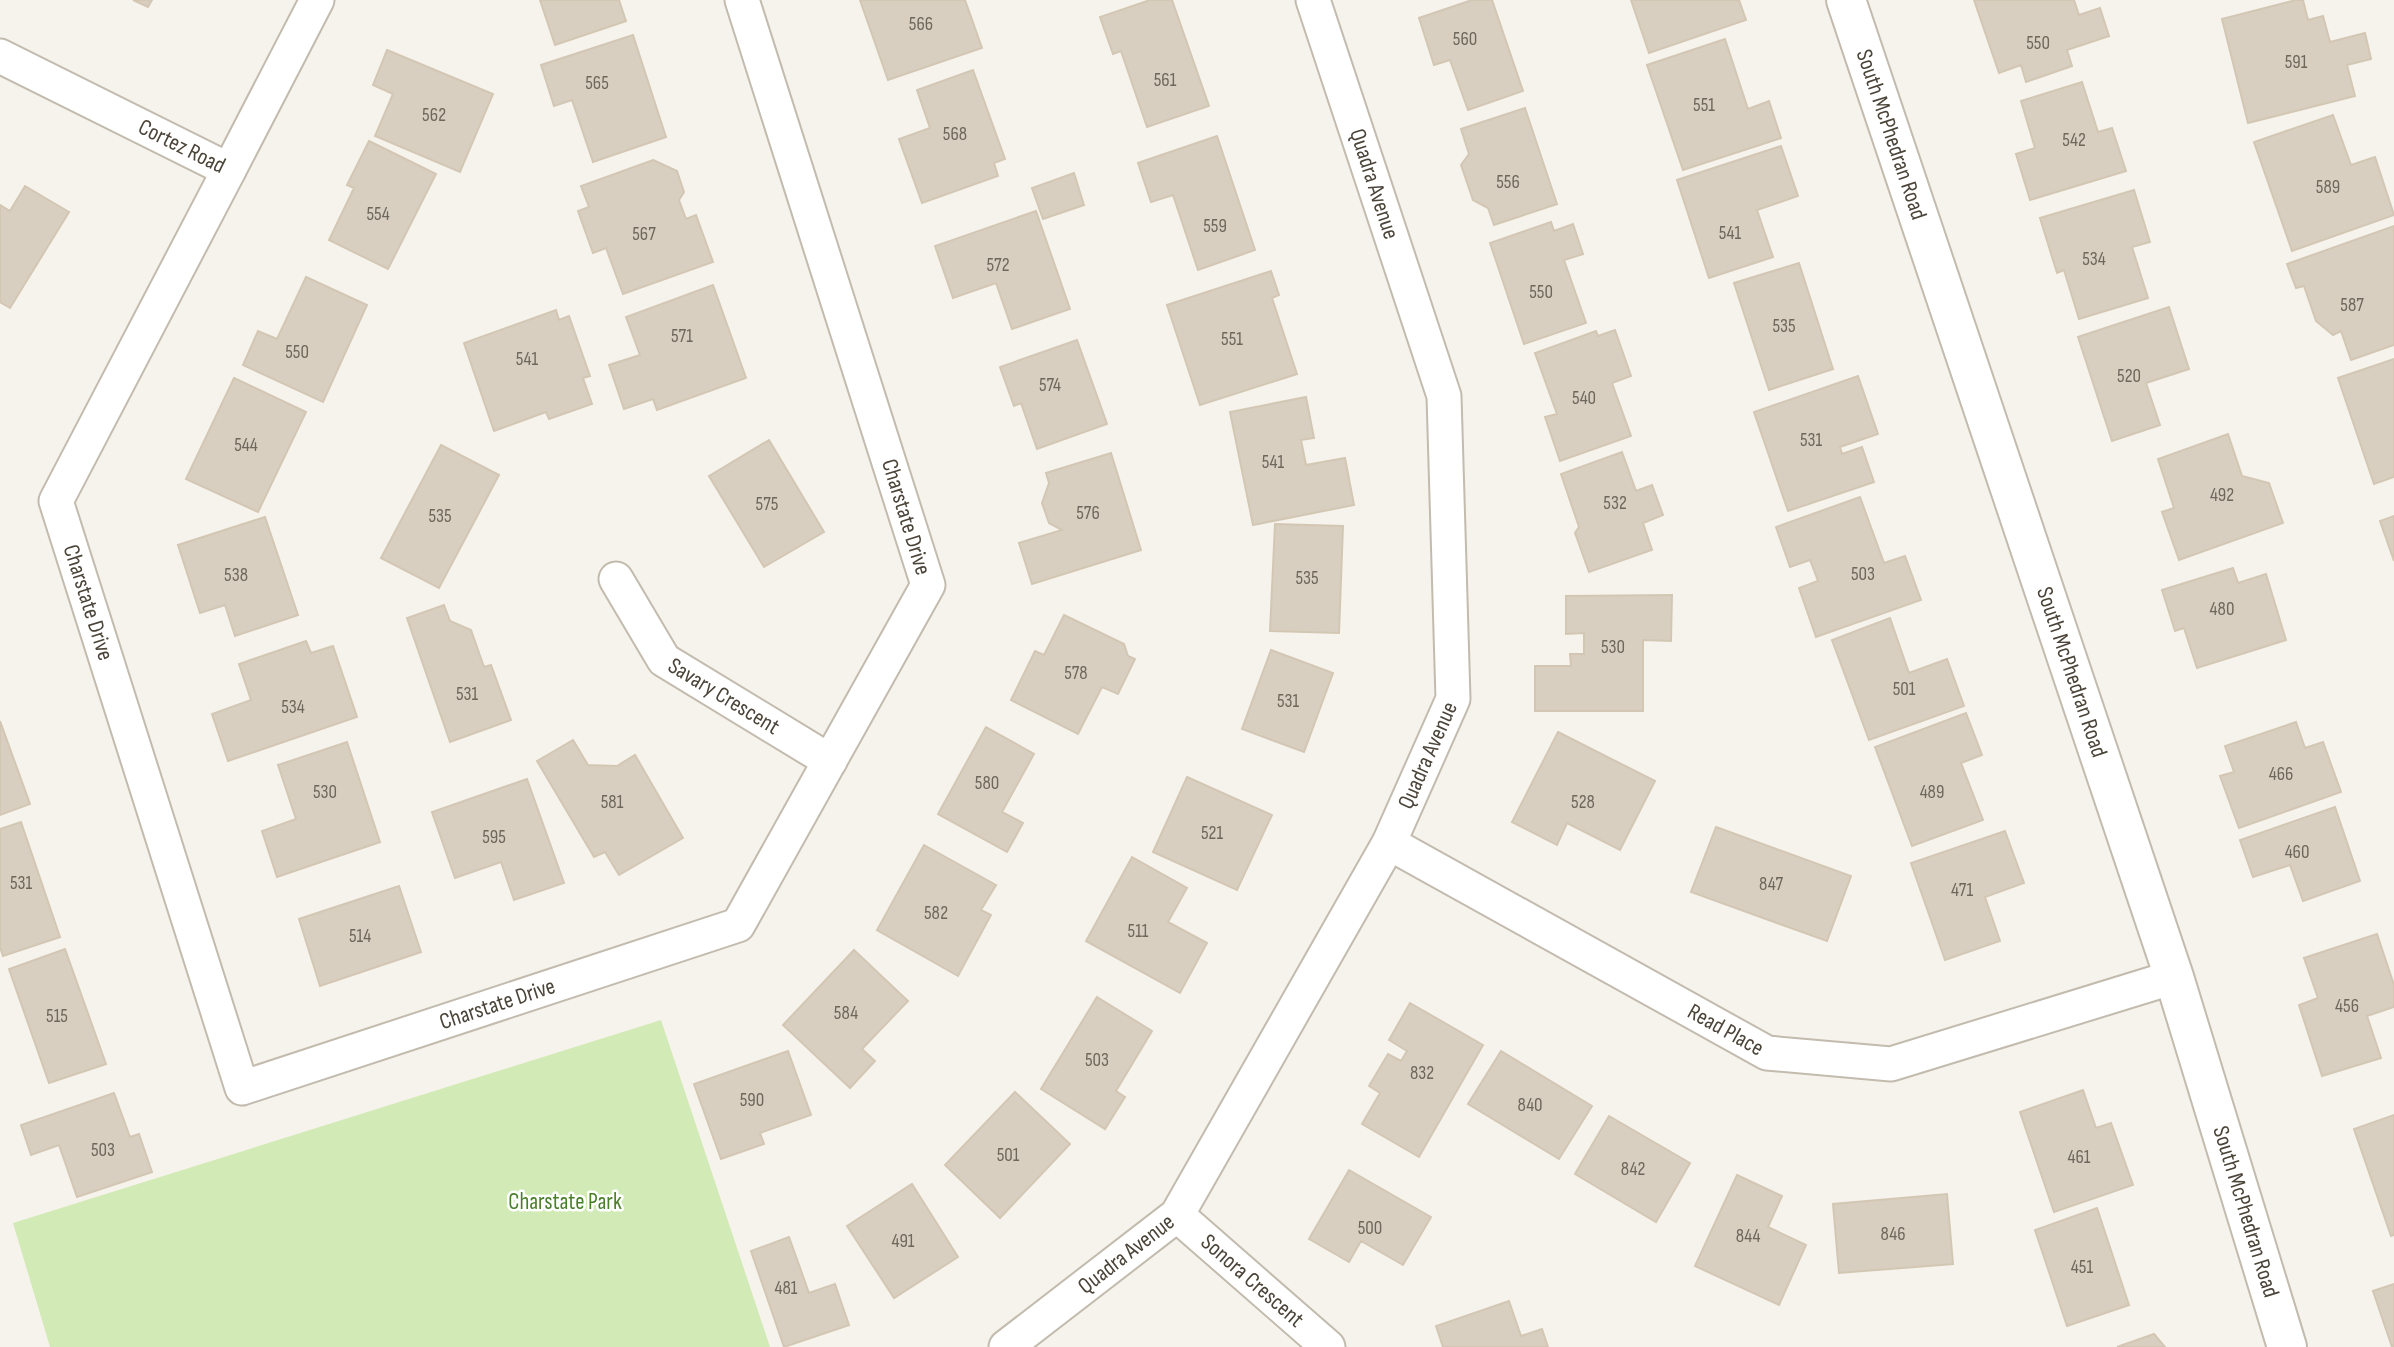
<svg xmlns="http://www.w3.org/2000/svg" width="2394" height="1347" viewBox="0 0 2394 1347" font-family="'Sofia Sans Condensed',sans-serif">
	<rect width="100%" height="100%" fill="#f6f3ec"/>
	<path fill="#d2eab5" d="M661,1020L770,1347H50L13,1223Z"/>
	<path fill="#d8cfc1" stroke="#d3c7b4" stroke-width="2" d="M133,0H152L148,7Z
		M540,0H619L626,21L555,45Z
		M860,0H965L982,48L888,80Z
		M1150,0H1172L1209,106L1147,127L1121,51L1113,54L1100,17Z
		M1472,0H1492L1523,91L1468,110L1450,60L1434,65L1419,18Z
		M1631,0H1739L1746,20L1649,53Z
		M1974,0H2074L2079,15L2100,8L2109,36L2067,50L2072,66L2026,82L2021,65L1999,73Z
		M2296,0H2303L2308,20L2323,16L2330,42L2365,33L2371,59L2347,65L2355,96L2248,123L2222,19Z
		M633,35L666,137L593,162L572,100L554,106L541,65Z
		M1725,39L1748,109L1769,101L1781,138L1683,170L1647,65Z
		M387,50L493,94L460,172L375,136L393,94L373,85Z
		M973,70L1005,159L994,163L998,176L922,203L899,139L930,128L917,90Z
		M2082,82L2098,132L2112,128L2126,171L2030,200L2016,154L2035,148L2021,101Z
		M1525,108L1557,204L1494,225L1488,208L1473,200L1461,165L1469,154L1461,129Z
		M2333,115L2351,165L2375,157L2394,215L2292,251L2254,142Z
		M1217,136L1255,250L1198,270L1173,195L1151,202L1138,163Z
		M369,141L436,174L388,269L329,240L354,188L347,185Z
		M1781,146L1798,196L1757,210L1773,257L1709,278L1677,180Z
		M653,160L677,171L684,192L679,200L686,219L696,215L713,262L623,294L606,248L593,253L578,211L589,207L581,186Z
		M1074,173L1084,205L1043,219L1032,188Z
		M25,186L69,212L10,308L0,302V205L10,211Z
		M2134,190L2150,242L2132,247L2148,298L2079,319L2064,270L2057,273L2040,218Z
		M1036,211L1070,309L1012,329L996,283L953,298L935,246Z
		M1551,222L1554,231L1573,224L1583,254L1564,260L1586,323L1524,344L1490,243Z
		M2394,226V345L2351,360L2341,331L2333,335L2316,321L2304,286L2296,288L2287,264Z
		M1799,263L1833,369L1769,390L1734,283Z
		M1271,271L1279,295L1272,298L1297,374L1200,405L1167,305Z
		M306,277L367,305L323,402L243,365L258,331L277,339Z
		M713,285L746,378L657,410L653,399L624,409L609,365L640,355L626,317Z
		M2169,307L2189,369L2146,383L2160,425L2112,441L2078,337Z
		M556,310L559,320L569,316L590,376L583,378L592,404L549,419L546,412L494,431L464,343Z
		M1615,330L1631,376L1612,383L1631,436L1560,461L1545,417L1557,414L1535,353L1596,331L1598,336Z
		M1077,340L1107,424L1037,449L1021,403L1014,406L1000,367Z
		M2394,359V477L2374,484L2338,378Z
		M1858,376L1878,434L1840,447L1842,454L1862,447L1874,482L1788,511L1754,412Z
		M234,378L306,412L258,512L186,479Z
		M1306,397L1314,438L1301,440L1306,465L1345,458L1354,505L1253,525L1230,412Z
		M2228,434L2242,476L2269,483L2283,523L2179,560L2162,512L2174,508L2158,459Z
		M769,440L824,532L764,567L709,476Z
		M441,445L499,475L439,588L381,558Z
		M1622,452L1636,491L1652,485L1663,515L1643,523L1652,550L1589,572L1575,533L1579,527L1561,474Z
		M1111,453L1141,550L1032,584L1019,543L1062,530L1049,523L1042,503L1049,483L1046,473Z
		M1860,497L1884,563L1905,556L1921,600L1816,637L1799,588L1818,581L1810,560L1790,567L1776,527Z
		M2394,516V561L2380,521Z
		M265,517L298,615L235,636L225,605L200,613L178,545Z
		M1275,524L1343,526L1339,633L1270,631Z
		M2233,568L2238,583L2266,574L2286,640L2197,668L2184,628L2175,631L2162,590Z
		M1672,595L1671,641L1643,640V711H1535V666H1571L1570,654H1584V633L1566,634V596Z
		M444,605L450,621L471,630L484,667L491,665L511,720L450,742L407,618Z
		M1064,615L1124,644L1128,656L1135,659L1118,694L1102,687L1078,734L1011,700L1035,651L1044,655Z
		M1890,618L1909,673L1947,659L1964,706L1869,740L1832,640Z
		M306,641L311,653L333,646L357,717L228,761L212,714L251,700L239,664Z
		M1271,650L1333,673L1304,752L1242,729Z
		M1966,713L1982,755L1961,763L1983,820L1912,846L1875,747Z
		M0,721L30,804L0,815Z
		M2296,722L2305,748L2323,742L2341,792L2239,828L2220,776L2234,772L2225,746Z
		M986,727L1034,754L1002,812L1023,823L1007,852L938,814Z
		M1558,732L1655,781L1620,850L1567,823L1557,845L1512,822Z
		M573,740L588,765L617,766L635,755L683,838L619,875L605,852L594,857L537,761Z
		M347,742L380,842L277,877L262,831L296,819L278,765Z
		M1187,777L1272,815L1237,890L1153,852Z
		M527,779L564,883L514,900L501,862L455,878L432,812Z
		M2335,807L2360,881L2303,901L2290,865L2253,877L2240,840Z
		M21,822L60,937L3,956L0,947V829Z
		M1716,827L1851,876L1827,941L1691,892Z
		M2005,831L2024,883L1985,897L2000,941L1945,960L1911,863Z
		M924,845L996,885L981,910L991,915L958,976L877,930Z
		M1132,857L1187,888L1168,922L1207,943L1180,993L1086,941Z
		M399,886L421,952L320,986L299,919Z
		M2377,934L2394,985V1007L2367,1016L2381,1058L2322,1076L2299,1005L2318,998L2304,958Z
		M65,949L106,1064L49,1083L9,969Z
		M854,950L908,1001L862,1049L875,1061L850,1088L783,1025Z
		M1097,997L1152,1031L1116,1091L1125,1097L1105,1129L1041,1089Z
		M1410,1003L1483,1045L1419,1157L1362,1124L1380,1093L1369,1086L1388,1054L1401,1061L1407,1051L1389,1040Z
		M788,1051L811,1115L760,1133L764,1144L721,1159L694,1084Z
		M1501,1051L1592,1106L1559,1159L1468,1104Z
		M2083,1090L2096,1128L2111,1123L2133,1185L2054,1212L2020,1112Z
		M1015,1092L1070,1144L1000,1218L945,1165Z
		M114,1093L130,1137L139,1134L152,1172L77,1197L59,1145L31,1155L21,1125Z
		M2394,1115V1235L2391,1236L2354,1129Z
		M1609,1116L1690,1163L1656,1222L1575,1174Z
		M1349,1170L1431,1217L1403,1265L1361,1241L1349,1262L1309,1239Z
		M1737,1175L1782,1196L1768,1227L1806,1245L1779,1305L1695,1266Z
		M912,1184L958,1257L894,1298L847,1226Z
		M1947,1194L1953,1264L1839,1273L1833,1204Z
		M2097,1208L2129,1305L2067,1326L2035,1230Z
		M789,1237L809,1293L835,1284L849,1325L784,1347L751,1251Z
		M2394,1284V1347H2392L2373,1291Z
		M1509,1301L1521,1336L1542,1329L1548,1347H1443L1436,1326Z
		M2154,1334L2165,1347H2117Z"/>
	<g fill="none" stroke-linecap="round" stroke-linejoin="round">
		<defs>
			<g id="minor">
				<path id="s1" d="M0,56L229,170L317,0"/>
				<path id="s2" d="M229,170L56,501L242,1088L738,925L928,585L742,0"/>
				<path id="s3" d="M616,579L664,660L830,761"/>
				<path id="s4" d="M1389,843L1767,1053L1891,1064L2174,977"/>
				<path id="s5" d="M1177,1215L1328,1347"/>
				<path id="s6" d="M1006,1347L1177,1215L1389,843L1453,699L1444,396L1313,0"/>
			</g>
			<g id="tertiary">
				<path id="s7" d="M1846,0L2174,977L2287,1347"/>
			</g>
		</defs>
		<use href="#minor" stroke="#c2bbae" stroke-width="37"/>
		<use href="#tertiary" stroke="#c2bbae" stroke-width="42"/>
		<use href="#minor" stroke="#fff" stroke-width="33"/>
		<use href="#tertiary" stroke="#fff" stroke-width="38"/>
	</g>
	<g text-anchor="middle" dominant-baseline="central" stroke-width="5" stroke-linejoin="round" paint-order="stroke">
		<g font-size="19" fill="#6e675b">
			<text x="921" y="24">566</text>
			<text x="1465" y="39">560</text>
			<text x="2038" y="43">550</text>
			<text x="2296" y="62">591</text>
			<text x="1165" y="80">561</text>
			<text x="597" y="83">565</text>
			<text x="1704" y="105">551</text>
			<text x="434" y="115">562</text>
			<text x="955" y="134">568</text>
			<text x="2074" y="140">542</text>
			<text x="1508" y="182">556</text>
			<text x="2328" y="187">589</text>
			<text x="378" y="214">554</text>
			<text x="1215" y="226">559</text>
			<text x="1730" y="233">541</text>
			<text x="644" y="234">567</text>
			<text x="2094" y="259">534</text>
			<text x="998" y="265">572</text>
			<text x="1541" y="292">550</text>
			<text x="2352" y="305">587</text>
			<text x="1784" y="326">535</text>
			<text x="682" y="336">571</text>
			<text x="1232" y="339">551</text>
			<text x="297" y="352">550</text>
			<text x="527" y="359">541</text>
			<text x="2129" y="376">520</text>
			<text x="1050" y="385">574</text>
			<text x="1584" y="398">540</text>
			<text x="1811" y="440">531</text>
			<text x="246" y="445">544</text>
			<text x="1273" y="462">541</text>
			<text x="2222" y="495">492</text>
			<text x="1615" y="503">532</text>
			<text x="767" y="504">575</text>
			<text x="1088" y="513">576</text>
			<text x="440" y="516">535</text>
			<text x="1863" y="574">503</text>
			<text x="236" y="575">538</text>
			<text x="1307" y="578">535</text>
			<text x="2222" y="609">480</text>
			<text x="1613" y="647">530</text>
			<text x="1076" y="673">578</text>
			<text x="1904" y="689">501</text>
			<text x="467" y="694">531</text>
			<text x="1288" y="701">531</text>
			<text x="293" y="707">534</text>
			<text x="2281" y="774">466</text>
			<text x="987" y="783">580</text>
			<text x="325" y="792">530</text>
			<text x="1932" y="792">489</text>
			<text x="612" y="802">581</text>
			<text x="1583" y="802">528</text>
			<text x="1212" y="833">521</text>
			<text x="494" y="837">595</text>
			<text x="2297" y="852">460</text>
			<text x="21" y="883">531</text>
			<text x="1771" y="884">847</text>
			<text x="1962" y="890">471</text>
			<text x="936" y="913">582</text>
			<text x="1138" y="931">511</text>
			<text x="360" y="936">514</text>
			<text x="2347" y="1006">456</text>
			<text x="846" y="1013">584</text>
			<text x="57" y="1016">515</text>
			<text x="1097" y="1060">503</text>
			<text x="1422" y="1073">832</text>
			<text x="752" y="1100">590</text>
			<text x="1530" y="1105">840</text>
			<text x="103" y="1150">503</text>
			<text x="1008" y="1155">501</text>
			<text x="2079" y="1157">461</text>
			<text x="1633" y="1169">842</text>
			<text x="1370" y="1228">500</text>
			<text x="1893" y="1234">846</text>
			<text x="1748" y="1236">844</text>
			<text x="903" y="1241">491</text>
			<text x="2082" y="1267">451</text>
			<text x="786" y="1288">481</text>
		</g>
		<g font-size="23" fill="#4b4439" stroke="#fff">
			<text stroke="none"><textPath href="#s7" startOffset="142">South McPhedran Road</textPath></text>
			<text stroke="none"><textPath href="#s1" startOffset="203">Cortez Road</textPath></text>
			<text transform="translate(1374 184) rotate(72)">Quadra Avenue</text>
			<text transform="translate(906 517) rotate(73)">Charstate Drive</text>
			<text stroke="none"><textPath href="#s2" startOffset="480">Charstate Drive</textPath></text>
			<text stroke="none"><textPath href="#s7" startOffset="709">South McPhedran Road</textPath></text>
			<text stroke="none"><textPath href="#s3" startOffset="164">Savary Crescent</textPath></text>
			<text stroke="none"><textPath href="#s6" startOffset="740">Quadra Avenue</textPath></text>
			<text stroke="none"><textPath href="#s2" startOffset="1258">Charstate Drive</textPath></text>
			<text stroke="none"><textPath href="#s4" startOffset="385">Read Place</textPath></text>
			<text stroke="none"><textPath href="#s7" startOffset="1276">South McPhedran Road</textPath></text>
			<text stroke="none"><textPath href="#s6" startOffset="152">Quadra Avenue</textPath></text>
			<text stroke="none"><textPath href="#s5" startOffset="100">Sonora Crescent</textPath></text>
		</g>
		<g font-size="23" fill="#4a7f2a" stroke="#fff">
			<text x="565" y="1202">Charstate Park</text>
		</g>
	</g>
</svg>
